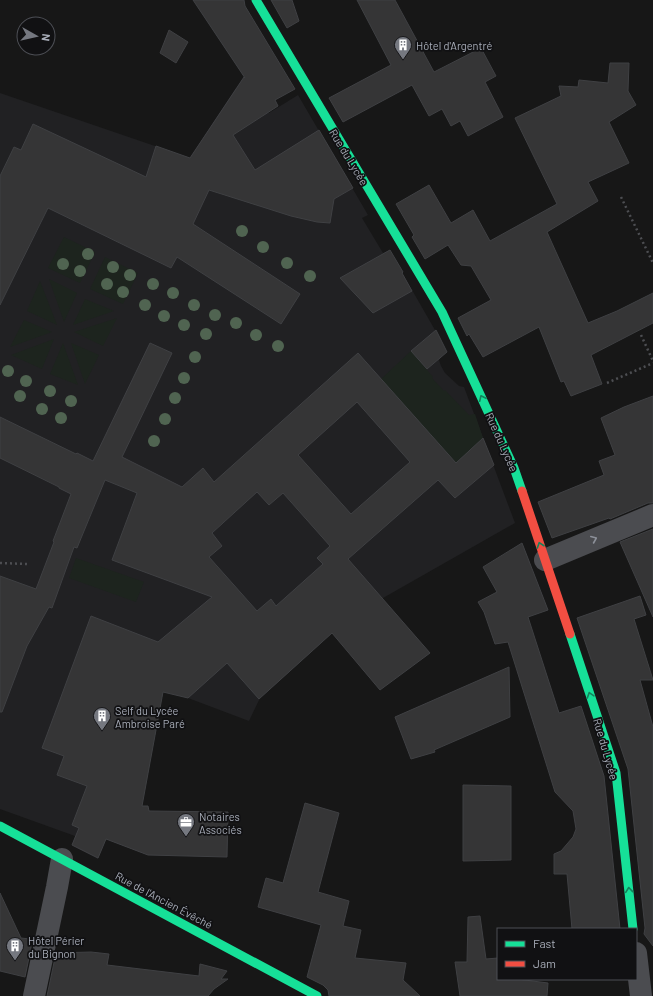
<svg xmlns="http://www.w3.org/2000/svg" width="653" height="996" viewBox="0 0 653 996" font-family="Barlow,sans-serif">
	<rect width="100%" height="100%" fill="#171717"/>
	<path fill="#212123" d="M236,88L269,113L298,95L368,215L362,218L383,253L389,250L435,330L446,352L439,360L441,366L445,373L459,386L464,387L515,523L383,598L332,633L260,698L249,721L188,698L172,694L171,693L163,692L142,806V853L106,839L98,859L73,846L72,844L75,836L0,809V93L190,158Z"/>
	<path fill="#1d241e" d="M64,237L95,252L80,283L48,268Z
		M105,257L138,273L123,304L90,289Z
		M49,279L77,293L64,322Z
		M40,281L57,325L27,311Z
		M85,299L114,311L73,325Z
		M117,318L103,346L74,332Z
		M24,320L52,332L10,347Z
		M54,339L42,369L11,355Z
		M63,343L78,385L50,374Z
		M71,343L99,355L85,384Z
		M411,351L433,377L432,378L444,391L445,390L469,415L475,414L483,438L456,463L381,379Z
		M76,558L144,582L136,602L69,578Z"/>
	<path fill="#353536" stroke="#3f4043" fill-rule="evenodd" d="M193,0H244L245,6L295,89L275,100L278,106L233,135L255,170L319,130L353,188L334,199L330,223L317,222L291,216L209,190L193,224L300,294L281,324L177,257L171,268L48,208L0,305V176L14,147L21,150L33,124L146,177L156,146L190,158L244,77L245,78Z
		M271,0H292L299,21L287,28Z
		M357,0H395L434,72L481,48L496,76L485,82L503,117L468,136L460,121L451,126L442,109L429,116L412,85L343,122L329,98L391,65Z
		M169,30L188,42L176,63L160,53Z
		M610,63H629L628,91L636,105L609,122L629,163L588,182L598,201L547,232L588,323L617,311L653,293V323L591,355L602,384L571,396L564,381L561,382L539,327L483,357L469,334L467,336L458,318L491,300L471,266L461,265L448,245L425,259L412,237L414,235L396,204L429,185L451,223L473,210L490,241L557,204L515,118L561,96L559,86L578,87L579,80L608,83Z
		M390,250L403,272L402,273L412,291L373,313L340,278Z
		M436,330L447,352L427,369L411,351Z
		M150,343L172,353L122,457L182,487L203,468L214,482L358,353L456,463L483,438L494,465L455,498L438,480L348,559L430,653L380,690L332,633L259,699L227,663L188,698L163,692L142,806H148L149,811L228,812L227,857L148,855L106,839L98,858L72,845L79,828L72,825L87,786L57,775L64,756L42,748L91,616L158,642L212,597L112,560L137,493L105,480L77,548L74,547L52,608L49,607L27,646L2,712H0V576L36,589L54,542L53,541L71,494L59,488V487L0,458V417L76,454L77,453L93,461ZM357,402L410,462L351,514L298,455ZM257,492L269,505L283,493L330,546L317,558L323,564L276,606L271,599L257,611L209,557L222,546L212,533Z
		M653,396V503H648L610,519L609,518L552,538L538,502L604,475L599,461L615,455L601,418L624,407Z
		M653,529V617L620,542Z
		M522,543L548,610L528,617L559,713L581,706L604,776L620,929H572L567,874H554V854L561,851L573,837L576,829L573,811L555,792L508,642L495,644L484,612L478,602L497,592L483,567Z
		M640,596L646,615L634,619L653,680H640L653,727V946L644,934L645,928L628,769L577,618Z
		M509,667L510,717L434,750L435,752L411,759L395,717Z
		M463,785L511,786V860L463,861Z
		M305,803L339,813L318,892L349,901L343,926L361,930L355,958L406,963L403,980L420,996H329L328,990L323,985L307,977L321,925L258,907L266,878L283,883Z
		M0,893L21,938L30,939L31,948L25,977L0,971Z
		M480,916L486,959L498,958V979H517L548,983L547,996H460L455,962H467L468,917Z
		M91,952L109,954L107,965L199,976L200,964L227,971L221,979H228L214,989L208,996H47L56,953Z"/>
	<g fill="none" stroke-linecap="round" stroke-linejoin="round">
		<path stroke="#4d4e52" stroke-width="2.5" stroke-dasharray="2 3" stroke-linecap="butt" d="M621,197L653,263
			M641,335L653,361
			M607,383L653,363
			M0,563L27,564"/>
		<path stroke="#4b4c50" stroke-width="22" d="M545,560L653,515
			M636,953L641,996
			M34,996L57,887L62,859"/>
		<path stroke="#16e098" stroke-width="9" d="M256,0L442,312L514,468L522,491
			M570,634L616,773L633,929
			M0,826L317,996"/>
		<path stroke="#f24e42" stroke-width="9" d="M522,491L570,634"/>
	</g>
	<g fill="#506451">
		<circle cx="242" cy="231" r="6"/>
		<circle cx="263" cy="247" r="6"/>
		<circle cx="88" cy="254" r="6"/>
		<circle cx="287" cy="263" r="6"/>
		<circle cx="63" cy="264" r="6"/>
		<circle cx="113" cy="267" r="6"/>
		<circle cx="80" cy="271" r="6"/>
		<circle cx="130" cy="275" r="6"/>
		<circle cx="310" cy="276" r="6"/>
		<circle cx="107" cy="284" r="6"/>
		<circle cx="153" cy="284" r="6"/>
		<circle cx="123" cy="292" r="6"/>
		<circle cx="173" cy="293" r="6"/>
		<circle cx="145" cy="305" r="6"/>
		<circle cx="194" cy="305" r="6"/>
		<circle cx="215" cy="315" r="6"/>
		<circle cx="164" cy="316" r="6"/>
		<circle cx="236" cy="323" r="6"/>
		<circle cx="184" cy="325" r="6"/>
		<circle cx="206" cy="334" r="6"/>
		<circle cx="256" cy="335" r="6"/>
		<circle cx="278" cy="346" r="6"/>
		<circle cx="195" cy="357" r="6"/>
		<circle cx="8" cy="371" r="6"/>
		<circle cx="184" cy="378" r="6"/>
		<circle cx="26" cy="381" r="6"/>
		<circle cx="50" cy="391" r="6"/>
		<circle cx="20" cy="396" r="6"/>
		<circle cx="175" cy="398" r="6"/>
		<circle cx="71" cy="401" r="6"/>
		<circle cx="42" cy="409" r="6"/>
		<circle cx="61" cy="418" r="6"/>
		<circle cx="165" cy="419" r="6"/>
		<circle cx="154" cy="441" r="6"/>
	</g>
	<defs><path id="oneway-chevron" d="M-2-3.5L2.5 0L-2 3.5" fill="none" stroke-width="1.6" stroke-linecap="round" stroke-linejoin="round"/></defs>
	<g stroke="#14835c">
		<use href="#oneway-chevron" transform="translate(482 398) rotate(-115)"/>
		<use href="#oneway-chevron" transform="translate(540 545) rotate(-109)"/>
		<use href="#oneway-chevron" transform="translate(590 695) rotate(-108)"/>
		<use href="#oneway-chevron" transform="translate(629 890) rotate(-96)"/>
	</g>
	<use stroke="#8c9099" href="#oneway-chevron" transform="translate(594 539) rotate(-23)"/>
	<defs>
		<symbol id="building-pin" viewBox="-11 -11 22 30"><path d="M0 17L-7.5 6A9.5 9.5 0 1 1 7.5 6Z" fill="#757880" stroke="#111113"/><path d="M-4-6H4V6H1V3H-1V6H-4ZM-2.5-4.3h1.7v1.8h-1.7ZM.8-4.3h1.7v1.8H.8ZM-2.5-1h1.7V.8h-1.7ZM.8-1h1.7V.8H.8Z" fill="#fff"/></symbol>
		<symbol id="office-pin" viewBox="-11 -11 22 30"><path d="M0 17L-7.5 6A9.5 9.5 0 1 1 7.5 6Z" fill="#757880" stroke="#111113"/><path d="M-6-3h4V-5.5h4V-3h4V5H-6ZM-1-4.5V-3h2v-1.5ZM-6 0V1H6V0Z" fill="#fff"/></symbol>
	</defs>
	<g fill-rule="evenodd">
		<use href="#building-pin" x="393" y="35" width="20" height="27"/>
		<use href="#building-pin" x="92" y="706" width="20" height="27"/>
		<use href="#office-pin" x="176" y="812" width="20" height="27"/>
		<use href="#building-pin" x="5" y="936" width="20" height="27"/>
	</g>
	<g text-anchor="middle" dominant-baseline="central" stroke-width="3.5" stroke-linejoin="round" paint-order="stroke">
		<g font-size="11" fill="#a8adb8" stroke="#111113" text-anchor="start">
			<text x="416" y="45">Hôtel d'Argentré</text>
			<text x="115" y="710">Self du Lycée<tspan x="115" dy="13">Ambroise Paré</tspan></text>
			<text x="199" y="816">Notaires<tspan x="199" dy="13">Associés</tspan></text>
			<text x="28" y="940">Hôtel Périer<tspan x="28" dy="13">du Bignon</tspan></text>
		</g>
		<g font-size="11" fill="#a8adb8" stroke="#111113">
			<text transform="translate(349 157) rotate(59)">Rue du Lycée</text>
			<text transform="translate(502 442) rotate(66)">Rue du Lycée</text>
			<text transform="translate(606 749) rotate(74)">Rue du Lycée</text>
			<text transform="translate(164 900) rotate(28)">Rue de l'Ancien Évêché</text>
		</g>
	</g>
	<rect x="497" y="928" width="140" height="52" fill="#111113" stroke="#4d4f55"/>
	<rect x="505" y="941" width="20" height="6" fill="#16e098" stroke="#4d4f55"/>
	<text x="533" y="948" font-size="12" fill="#a8adb8">Fast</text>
	<rect x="505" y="961" width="20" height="6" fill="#f24e42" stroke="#4d4f55"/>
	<text x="533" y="968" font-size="12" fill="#a8adb8">Jam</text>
	<g transform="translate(36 36) rotate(98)"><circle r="19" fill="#111113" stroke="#4d4f55"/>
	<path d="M0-3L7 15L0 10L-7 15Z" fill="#757880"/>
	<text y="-6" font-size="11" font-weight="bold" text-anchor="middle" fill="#a8adb8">N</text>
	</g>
</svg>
